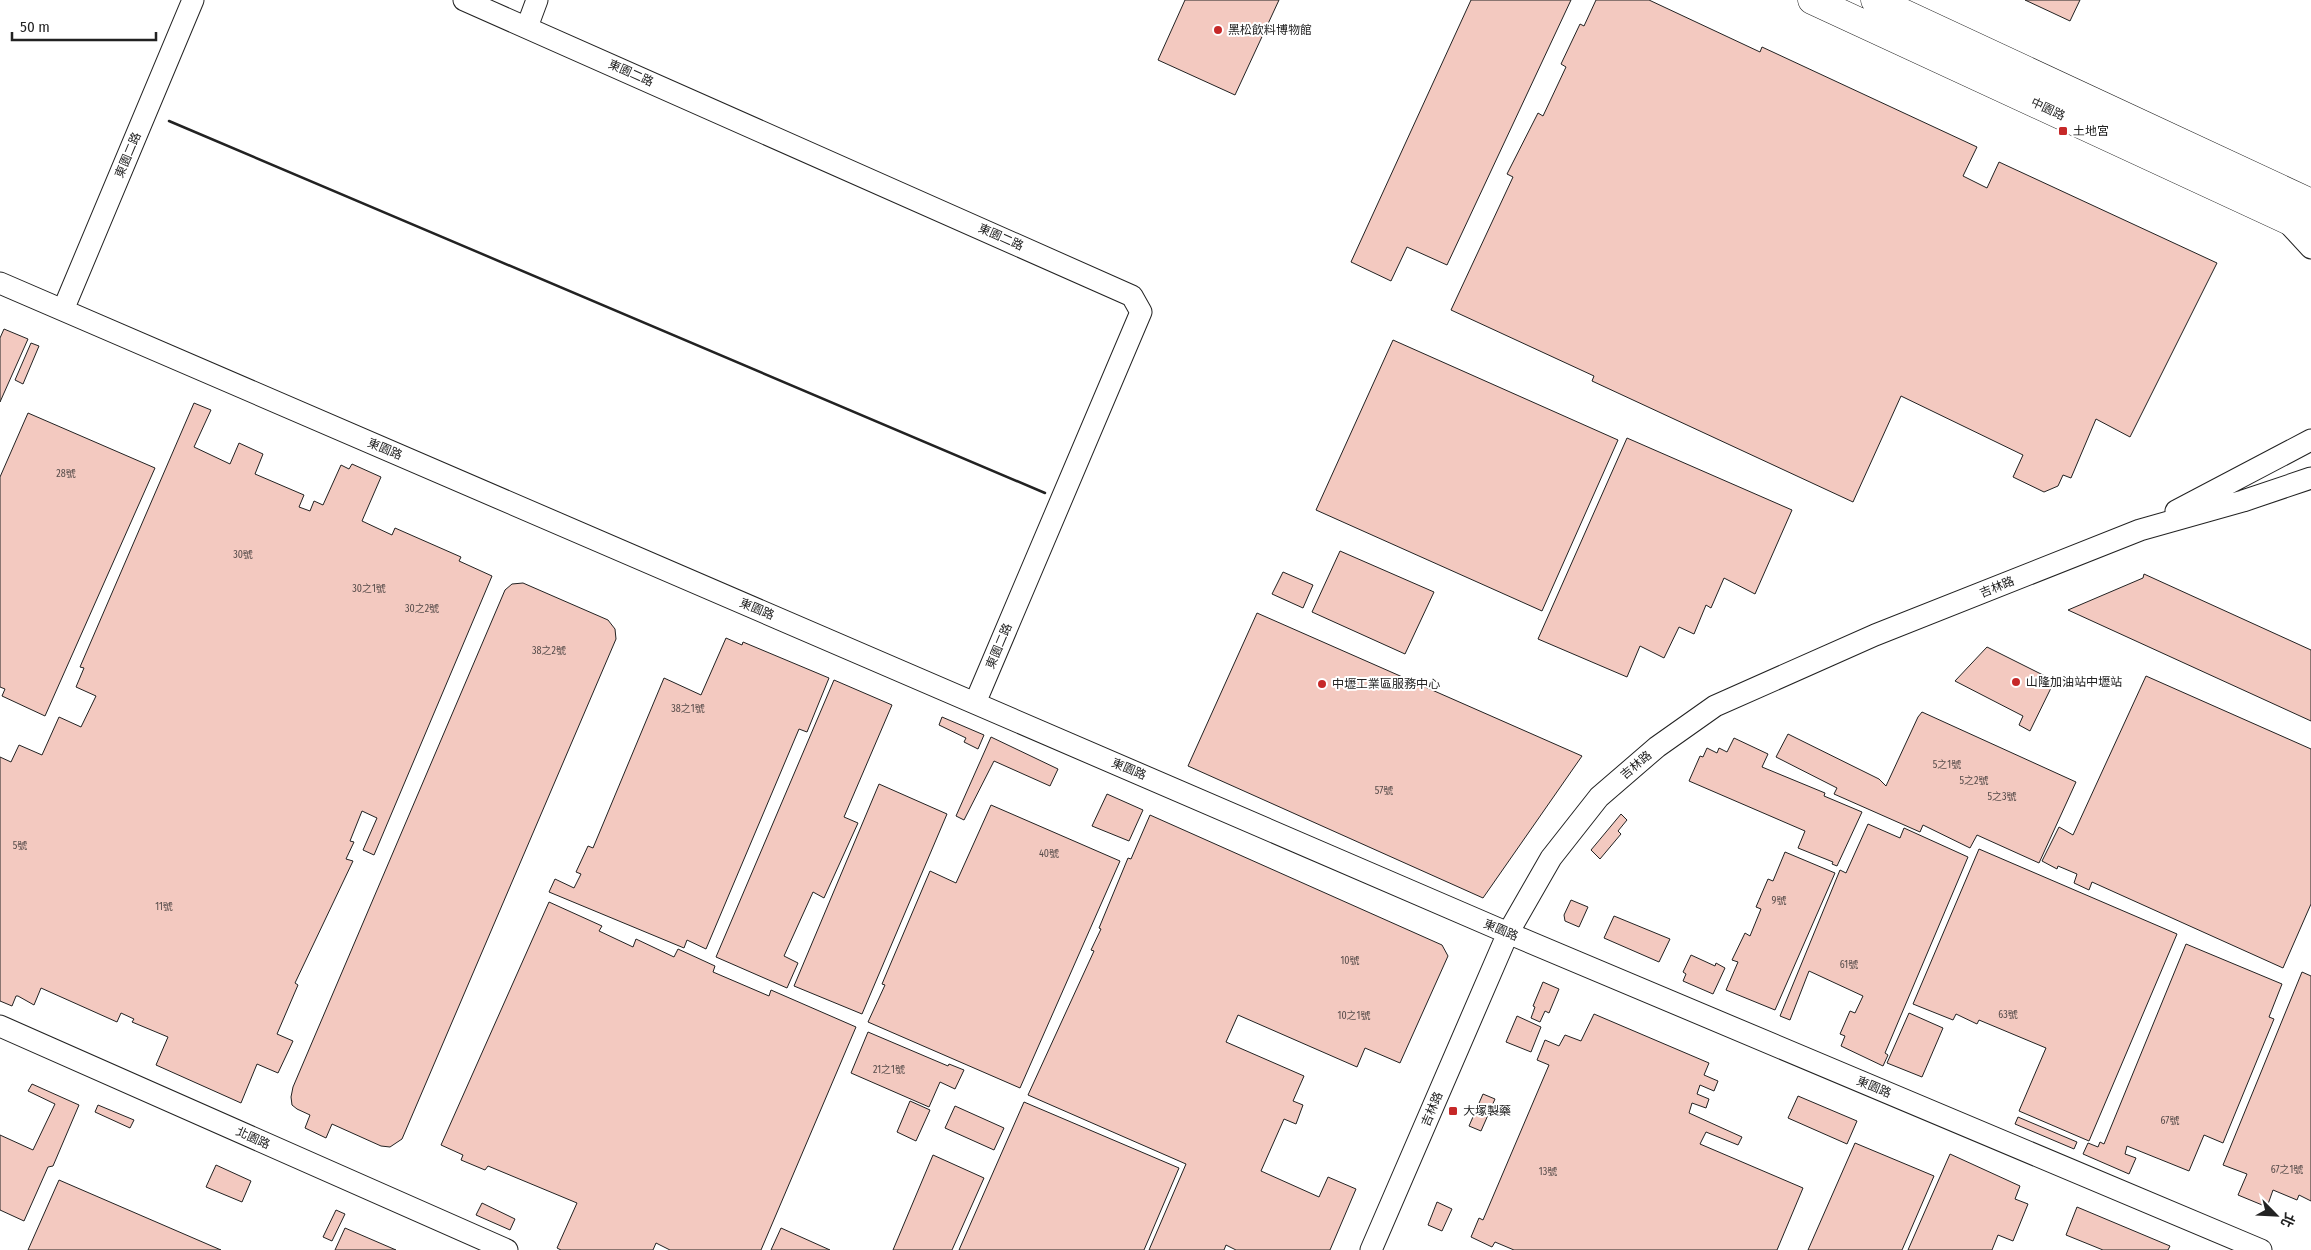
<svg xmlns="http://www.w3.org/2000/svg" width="2311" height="1250" viewBox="0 0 2311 1250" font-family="'Fira Sans Condensed','Noto Sans TC',sans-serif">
	<rect width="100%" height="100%" fill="#fff"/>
	<path fill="#f3c9c0" stroke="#222" d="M1185,0H1279L1235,95L1158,60Z
		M1471,0H1571L1447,265L1407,247L1391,281L1351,262Z
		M1596,0H1649L1760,52L1762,47L1977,147L1963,176L1987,188L1999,162L2217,263L2130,437L2096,419L2071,478L2063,475L2058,486L2044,492L2013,477L2023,455L1901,396L1853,502L1592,381L1594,376L1451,310L1513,177L1507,174L1538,113L1543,116L1566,67L1561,64L1580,24L1584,26Z
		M2025,0H2080L2070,21Z
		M4,329L28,339L0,402V338Z
		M1393,340L1618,440L1542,611L1316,510Z
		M31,343L39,346L23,384L15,380Z
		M194,403L211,410L194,447L230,464L239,443L263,454L255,474L304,495L299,507L310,511L314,501L323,505L341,465L349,469L352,464L381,477L362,521L392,535L395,528L461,557L459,561L492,576L374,855L363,850L377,818L362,811L350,841L354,842L346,859L353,861L295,983L298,985L277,1034L293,1041L278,1073L257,1064L241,1103L156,1065L168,1037L132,1022L134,1019L121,1013L117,1022L41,988L34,1005L18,996H16L12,1006L0,1001V757L11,762L19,745L42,755L59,717L81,727L96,696L76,687L84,668L80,667Z
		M28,413L155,468L45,716L2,696L5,689L0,687V477Z
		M1627,438L1792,510L1755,594L1724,578L1711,608L1706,605L1694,634L1679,627L1664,658L1640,646L1627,677L1538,639Z
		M1340,551L1434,592L1405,654L1312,612Z
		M1283,572L1313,585L1303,608L1272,594Z
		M2144,574L2311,650V721L2068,610L2143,578Z
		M523,583L608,620L615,629L616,639L402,1139L390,1147L381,1146L332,1124L326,1138L305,1128L310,1115L297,1109L292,1105L291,1097L293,1087L505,590L512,584Z
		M1257,613L1582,756L1483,898L1188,766Z
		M726,638L742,645L743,642L829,678L807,732L799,729L706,949L687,940L684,948L549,892L555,879L574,888L581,874L576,872L588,846L593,848L664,678L701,695Z
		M1987,647L2047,677L2043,685L2051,688L2030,731L2019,725L2023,716L1955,681Z
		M2146,676L2311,749V904L2283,968L2092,882L2089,890L2074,883L2077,874L2058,866L2057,869L2042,861L2059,827L2073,835Z
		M834,680L892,705L844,817L858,823L824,898L813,892L784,956L798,963L787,988L716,957Z
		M1922,712L2076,782L2039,863L1977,835L1970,848L1923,825L1920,832L1834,794L1837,788L1776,757L1788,734L1879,779L1886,786L1918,717Z
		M942,717L984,735L978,749L964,742L966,738L939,725Z
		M991,737L1058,769L1050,786L994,761L964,820L956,816Z
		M1734,738L1768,754L1762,767L1825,793L1824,796L1862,812L1837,866L1832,864L1833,862L1798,848L1805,831L1689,781L1700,756L1703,757L1707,748L1717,753L1719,748L1727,752Z
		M879,784L947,814L862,1014L794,986Z
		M1107,794L1143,810L1129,841L1092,826Z
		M991,805L1120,861L1020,1088L868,1022L885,985L882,984L930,871L956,883Z
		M1621,814L1627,820L1618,831L1621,834L1600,859L1591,850Z
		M1150,815L1442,945L1448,956L1400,1063L1365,1048L1357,1067L1238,1015L1226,1042L1304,1076L1293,1101L1303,1105L1296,1124L1284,1119L1261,1171L1319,1197L1328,1177L1356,1189L1330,1250H1236L1226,1245L1224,1250H1149L1186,1164L1028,1095L1094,951L1091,950L1101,929L1099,928L1128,858L1131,859Z
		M1868,824L1900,838L1904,828L1968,857L1885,1053L1888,1055L1883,1066L1841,1046L1845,1036L1840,1034L1850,1011L1855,1013L1863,996L1809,971L1790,1020L1780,1016L1840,870L1846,873Z
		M1979,849L2177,934L2089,1141L2019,1111L2046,1048L1979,1020L1977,1024L1956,1014L1953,1020L1913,1004Z
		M1785,852L1835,873L1775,1010L1726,990L1738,962L1732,960L1745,933L1750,936L1761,909L1756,907L1768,879L1773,881Z
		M1571,900L1588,907L1579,927L1565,921L1564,915Z
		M549,902L602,926L599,931L633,947L636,939L674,957L678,949L715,966L713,972L769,996L771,990L856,1027L761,1250H670L656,1243L653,1250H561L557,1248L577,1203L488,1166L485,1170L461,1160L463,1155L441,1145Z
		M1614,916L1670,939L1659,962L1604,938Z
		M2186,944L2282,984L2269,1017L2274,1019L2223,1143L2204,1135L2189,1171L2127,1146L2125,1154L2136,1158L2129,1174L2083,1154L2088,1143L2098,1147L2100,1142L2104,1144Z
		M1691,955L1715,966L1716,963L1725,968L1713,994L1683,981L1686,974L1683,972Z
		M2302,972L2311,976V1201L2299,1195L2297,1200L2273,1190L2267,1207L2238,1195L2247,1174L2223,1165Z
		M1543,982L1559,989L1549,1013L1545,1011L1540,1022L1531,1018L1535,1007L1533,1006Z
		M1909,1013L1943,1028L1922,1077L1887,1063Z
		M1594,1014L1709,1063L1704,1075L1718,1081L1714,1091L1700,1085L1697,1094L1709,1099L1706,1108L1692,1103L1689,1113L1742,1137L1738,1145L1706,1132L1700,1144L1803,1188L1777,1250H1514L1495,1242L1492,1247L1471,1237L1479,1218L1483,1220L1549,1065L1537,1060L1545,1040L1559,1046L1565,1035L1581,1041Z
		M1517,1016L1541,1027L1531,1052L1506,1042Z
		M868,1032L948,1066L949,1064L964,1070L955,1089L940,1082L929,1107L851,1073Z
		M32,1084L79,1105L53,1166L48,1167L24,1221L0,1210V1135L33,1150L55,1104L28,1091Z
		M1483,1094L1495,1099L1481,1131L1469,1126Z
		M1798,1096L1857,1121L1847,1144L1788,1118Z
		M910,1101L930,1110L916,1141L897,1132Z
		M1024,1102L1179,1168L1144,1250H959Z
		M98,1105L134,1120L130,1128L95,1112Z
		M955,1106L1004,1128L994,1150L945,1128Z
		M2018,1117L2077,1142L2074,1149L2015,1124Z
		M1855,1143L1934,1176L1902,1250H1808Z
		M1950,1154L2020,1186L2015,1199L2028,1204L2013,1241L1998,1235L1992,1250H1908Z
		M933,1155L984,1178L952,1250H893Z
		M216,1165L251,1181L242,1202L206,1187Z
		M59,1180L221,1250H28Z
		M1437,1202L1452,1209L1442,1231L1428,1225Z
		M482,1203L515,1219L510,1230L476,1215Z
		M2077,1207L2170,1246L2168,1250H2103L2066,1235Z
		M336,1210L345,1214L332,1241L323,1237Z
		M345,1228L396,1250H335Z
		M781,1228L830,1250H771Z"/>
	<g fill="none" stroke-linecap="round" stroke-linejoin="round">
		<defs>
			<path id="minor" d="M464,0L1132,296L1141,312L975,703
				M527,27L537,0
				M2288,223L2311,248
				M0,283L1508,933L2261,1250
				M63,310L193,0
				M2176,511L2311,440
				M0,1026L507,1250
				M1371,1250L1508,933L1551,858L1599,797L1657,747L1715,706L1875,635L2140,530L2243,501L2311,478"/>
			<path id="major" d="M1812,0L2311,231
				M1875,0L2311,203"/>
		</defs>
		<use href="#minor" stroke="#222" stroke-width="23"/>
		<use href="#major" stroke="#222" stroke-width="29"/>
		<use href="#minor" stroke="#fff" stroke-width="21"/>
		<use href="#major" stroke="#fff" stroke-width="28"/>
		<path stroke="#222" stroke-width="2.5" d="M169,121L1045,493"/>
	</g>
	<g fill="#c62828" stroke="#fff" stroke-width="2">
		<circle cx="1218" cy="30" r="5"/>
		<rect x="2058" y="126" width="10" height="10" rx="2.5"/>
		<circle cx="2016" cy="682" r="5"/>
		<circle cx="1322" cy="684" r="5"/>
		<rect x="1448" y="1106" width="10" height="10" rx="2.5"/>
	</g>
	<g text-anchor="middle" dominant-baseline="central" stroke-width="4" stroke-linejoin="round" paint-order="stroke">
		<g font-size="10" fill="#564c4a">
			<text x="66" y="474">28號</text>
			<text x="243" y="555">30號</text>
			<text x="369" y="589">30之1號</text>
			<text x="422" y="609">30之2號</text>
			<text x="549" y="651">38之2號</text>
			<text x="688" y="709">38之1號</text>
			<text x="1947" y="765">5之1號</text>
			<text x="1974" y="781">5之2號</text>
			<text x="1384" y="791">57號</text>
			<text x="2002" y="797">5之3號</text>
			<text x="20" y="846">5號</text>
			<text x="1049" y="854">40號</text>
			<text x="1779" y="901">9號</text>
			<text x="164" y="907">11號</text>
			<text x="1350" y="961">10號</text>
			<text x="1849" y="965">61號</text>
			<text x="2008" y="1015">63號</text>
			<text x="1354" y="1016">10之1號</text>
			<text x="889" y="1070">21之1號</text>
			<text x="2170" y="1121">67號</text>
			<text x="2287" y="1170">67之1號</text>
			<text x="1548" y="1172">13號</text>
		</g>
		<g font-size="12" fill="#222" stroke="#fff" text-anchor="start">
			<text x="1228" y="30">黑松飲料博物館</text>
			<text x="2073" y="131">土地宮</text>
			<text x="2026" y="682">山隆加油站中壢站</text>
			<text x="1332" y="684">中壢工業區服務中心</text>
			<text x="1463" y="1111">大塚製藥</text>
		</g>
		<g font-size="12" fill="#222" stroke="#fff">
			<text transform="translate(631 73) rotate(24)">東園二路</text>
			<text transform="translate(2048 109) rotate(25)">中園路</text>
			<text transform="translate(128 155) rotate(-67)">東園二路</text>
			<text transform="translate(1001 237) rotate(24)">東園二路</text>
			<text transform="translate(385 449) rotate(23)">東園路</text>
			<text transform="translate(1997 587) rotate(-22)">吉林路</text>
			<text transform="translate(757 609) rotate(23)">東園路</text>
			<text transform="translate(999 646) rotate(-67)">東園二路</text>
			<text transform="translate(1636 765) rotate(-40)">吉林路</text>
			<text transform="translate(1129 769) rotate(23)">東園路</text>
			<text transform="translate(1501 930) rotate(23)">東園路</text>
			<text transform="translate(1874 1087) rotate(23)">東園路</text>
			<text transform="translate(1432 1109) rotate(-67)">吉林路</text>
			<text transform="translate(253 1138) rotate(24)">北園路</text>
		</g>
	</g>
	<g transform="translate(2276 1215) rotate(114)" stroke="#ffffff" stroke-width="4" paint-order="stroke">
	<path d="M0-4L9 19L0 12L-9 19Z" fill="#222222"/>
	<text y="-8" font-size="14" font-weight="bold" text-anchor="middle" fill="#222222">北</text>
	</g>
	<path d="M12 32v8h144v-8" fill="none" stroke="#222222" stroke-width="2.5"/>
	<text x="20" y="32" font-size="15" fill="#222222" stroke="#ffffff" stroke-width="4" paint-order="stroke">50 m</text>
</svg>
